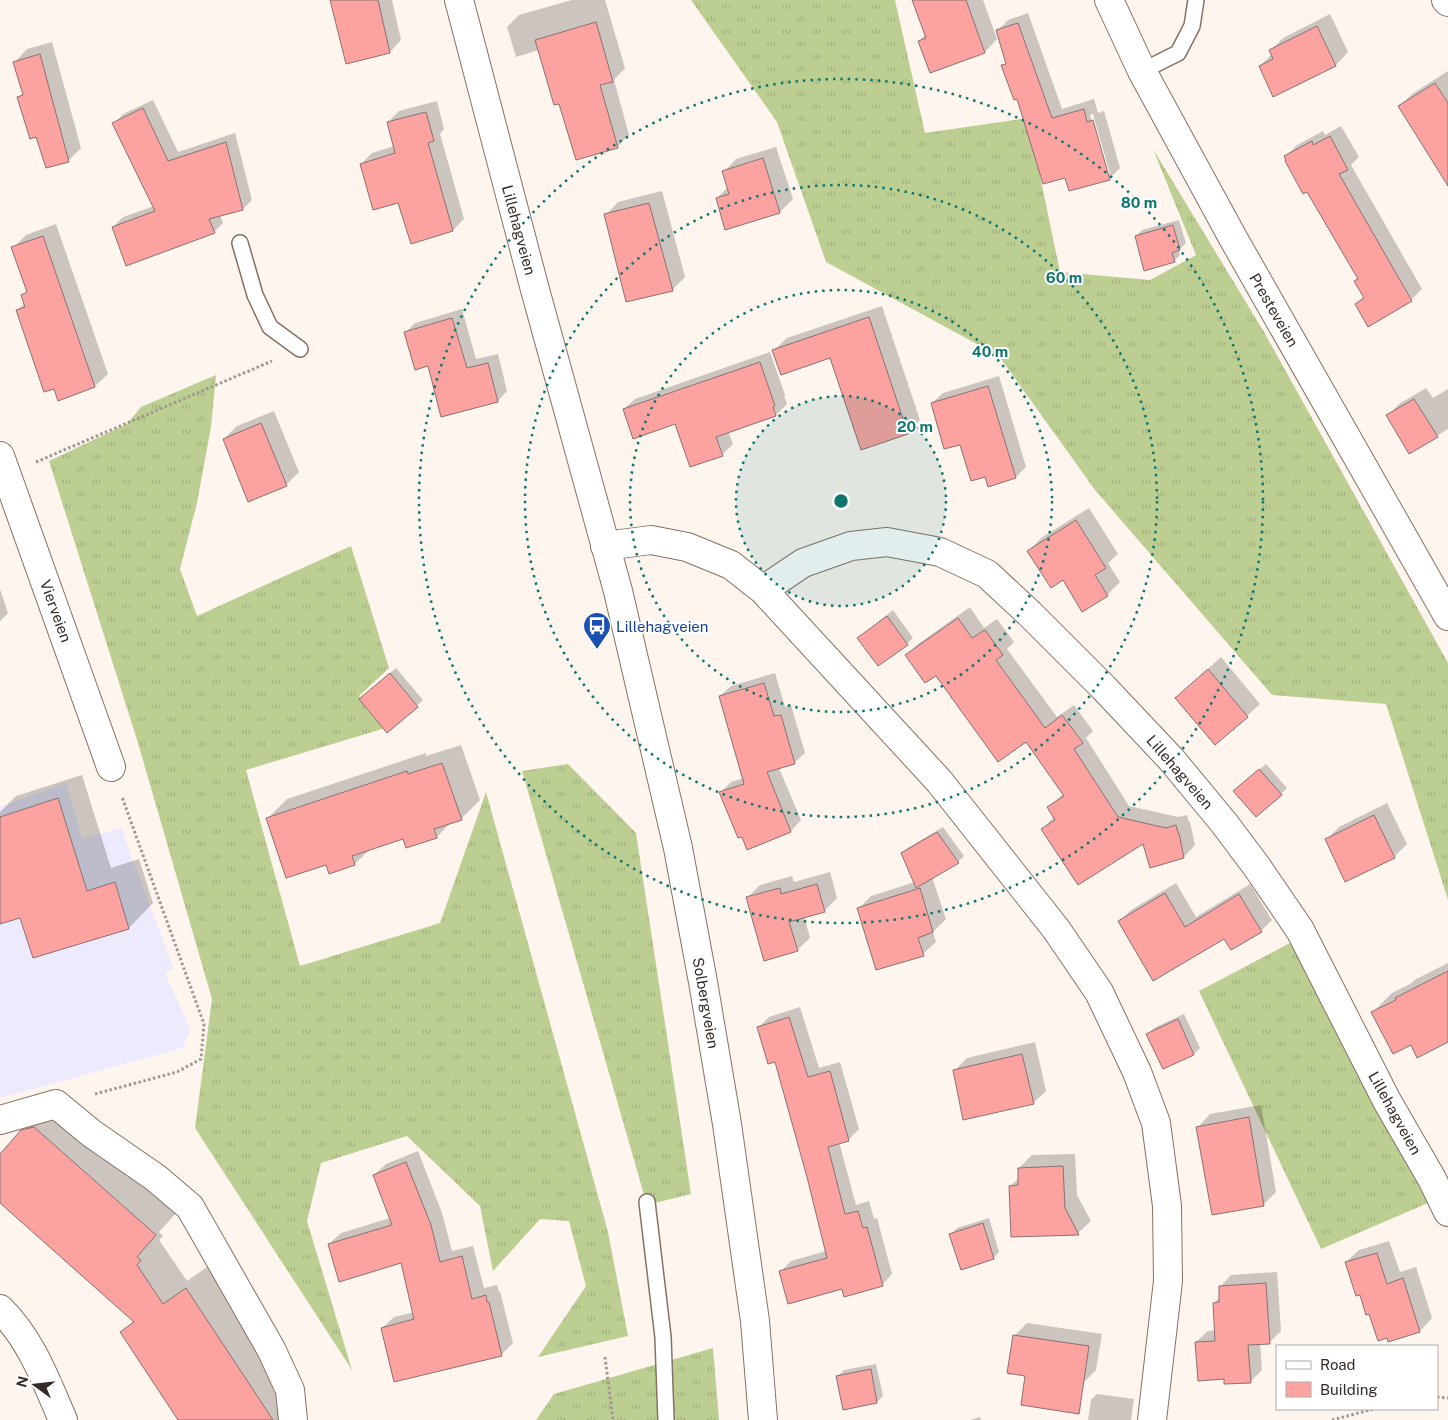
<svg xmlns="http://www.w3.org/2000/svg" width="1448" height="1420" viewBox="0 0 1448 1420" font-family="'Public Sans',sans-serif">
	<defs>
		<pattern id="grass-tufts" width="24" height="20" patternUnits="userSpaceOnUse" patternTransform="scale(1.25)"><rect width="24" height="20" fill="#bcce92"/><path d="M3 7l-1-3M5 7V3M7 7l1-3M15 17l-1-3M17 17v-4M19 17l1-3" fill="none" stroke="#a2b17e"/></pattern>
	</defs>
	<rect width="100%" height="100%" fill="#fef5ef"/>
	<path fill="#eceafc" d="M66,783L82,838L122,828L132,859L174,969L165,973L191,1031L182,1048L0,1098V807Z"/>
	<path fill="url(#grass-tufts)" d="M691,0H895L925,133L1028,118L1060,272L1150,280L1196,255L1153,149L1264,332L1448,663V900L1386,704L1272,695L1095,490L999,356L826,262L777,122Z
		M216,375L211,427L197,503L180,569L197,616L351,546L389,668L359,696L389,727L246,770L300,966L440,923L486,792L608,1232L628,1336L538,1357L586,1286L569,1221L540,1219L493,1271L480,1206L407,1136L321,1163L307,1221L352,1370L195,1128L212,999L138,743L49,461L127,424L141,407Z
		M568,764L636,833L691,1194L647,1205L522,771Z
		M1290,943L1428,1203L1321,1249L1199,991Z
		M713,1348L719,1420H536L554,1394Z"/>
	<path fill="#0003" fill-rule="evenodd" d="M332,0H392L401,40L390,52L347,63Z
		M572,0H605L625,68L614,80L629,135L617,147L560,102L539,50L516,57L507,27L519,15Z
		M914,0H983L997,39L985,52L931,72L919,41L926,34Z
		M1028,13L1062,109L1094,99L1098,113L1104,111L1120,168L1109,179L1066,176L1018,97L1003,66L1007,62L997,31L1008,20ZM1093,114L1110,174H1107L1090,115Z
		M1330,14L1348,52L1336,65L1274,95L1260,66L1272,54L1271,50L1283,38Z
		M52,42L81,148L68,161L37,135L19,97L24,92L15,62L27,49Z
		M1448,71V156L1400,106L1412,94Z
		M153,100L178,152L235,133L252,200L243,209L220,215L223,223L214,232L113,227L123,217L154,206L114,124L123,114Z
		M437,101L444,129L440,134L464,219L453,230L399,201L361,164L372,153L394,146L388,122L399,111Z
		M1341,126L1359,157L1351,165L1422,289L1411,300L1356,304L1364,296L1359,278L1286,156L1297,145L1323,131L1325,135Z
		M776,147L793,199L780,212L726,228L717,198L728,187L724,172L736,159Z
		M662,191L685,277L672,290L606,215L618,202Z
		M1179,220L1186,243L1179,250L1180,255L1174,261L1136,236L1142,230Z
		M56,224L108,374L95,386L59,399L55,387L17,310L25,303L22,295L28,290L13,248L26,235Z
		M882,306L920,420L907,433L831,357L774,350L787,338Z
		M462,309L476,359L498,354L507,391L498,401L429,364L405,333L415,323Z
		M770,352L785,395L784,396L787,404L776,415L728,431L733,444L722,455L676,422L624,409L635,399Z
		M999,376L1026,467L1016,477L961,443L932,403L943,393Z
		M1426,388L1433,398L1448,389V429L1410,452L1388,416L1399,404Z
		M274,411L299,472L286,485L224,439L237,426Z
		M1089,508L1118,554L1108,563L1120,582L1107,595L1082,611L1063,578L1029,551L1041,538Z
		M0,589L8,613L0,621Z
		M970,607L984,628L997,619L1014,642L1007,649L1057,717L1074,705L1093,731L1086,738L1129,806L1178,817L1187,815L1189,822H1190L1195,845L1184,857L1144,842L1042,829L1054,817L1048,808L1064,793L1026,740L936,674L907,655L918,644Z
		M893,610L913,638L907,644L859,638Z
		M1221,657L1260,704L1247,716L1215,744L1176,698Z
		M396,668L423,700L387,731L367,693Z
		M775,673L785,707L791,705L805,753L794,763L779,768L801,820L791,831L748,849L721,792L731,782L744,778L720,696L731,686Z
		M461,745L480,800L461,819L451,822L437,837L407,846L404,838L370,849L355,864L330,872L327,863L268,818L287,799L426,753V756Z
		M1266,764L1287,788L1281,794L1241,785Z
		M82,775L111,868L139,859L153,903L129,928L34,957L21,916L0,923V812L16,796Z
		M1387,803L1407,844L1394,857L1327,839L1339,827Z
		M943,827L964,856L958,862L932,877L946,919L933,932L936,942L923,954L858,909L871,896L915,882L902,854L908,848Z
		M830,872L837,898L824,911L804,916L810,938L797,950L747,898L760,885L792,876L794,882Z
		M1176,883L1196,917L1250,884L1272,920L1261,931L1224,937L1120,921L1131,910Z
		M1448,963V1041L1411,1043L1373,1012L1392,993L1410,984L1416,979Z
		M800,1007L819,1068L840,1062L859,1129L848,1140L839,1142L856,1205L869,1201L874,1219L877,1218L892,1274L882,1285L843,1288L780,1272L791,1261L826,1251L808,1177L776,1060L758,1028L769,1017Z
		M1184,1014L1200,1048L1194,1054L1164,1068L1148,1034L1154,1028Z
		M1035,1042L1046,1091L1033,1103L954,1071L967,1058Z
		M1261,1105L1276,1192L1263,1205L1198,1127L1210,1114Z
		M46,1107L178,1211L159,1232L163,1236L159,1240L187,1281L210,1265L303,1406L289,1420H180L122,1332L134,1320L0,1201V1156Z
		M418,1151L442,1213L452,1251L473,1246L484,1288L497,1285L499,1292L500,1291L513,1343L502,1354L382,1328L394,1317L414,1312L402,1262L329,1244L341,1233L390,1218L374,1175L386,1164Z
		M1075,1154L1077,1195L1091,1221L1078,1233L1012,1236L1010,1186L1019,1178V1168L1032,1155Z
		M989,1218L999,1252L993,1258L951,1234L957,1228Z
		M1389,1241L1400,1272L1416,1267L1432,1318L1420,1331L1370,1312L1346,1262L1359,1250Z
		M1277,1272L1281,1331L1269,1343H1260L1262,1370L1250,1382L1225,1378L1196,1342L1208,1331L1215,1330L1214,1303L1220,1297V1287L1231,1275Z
		M1027,1323L1102,1334L1096,1370L1083,1383L1038,1369L1008,1375L1014,1336Z
		M876,1364L883,1396L877,1402L838,1376L844,1370Z
		M1097,1394L1134,1399L1131,1420H1088L1091,1400Z
		M980,1417L981,1420H970Z"/>
	<path fill="#fca3a1" stroke="#8a706f" d="M330,0H378L390,53L346,64Z
		M912,0H966L985,53L930,73L918,41L926,38Z
		M596,22L613,82L600,85L618,148L576,160L559,104L554,105L535,40Z
		M1018,23L1052,118L1084,109L1087,122L1093,120L1110,180L1069,191L1065,178L1043,184L1017,99L1014,100L1001,65L1006,64L996,30Z
		M1317,26L1336,66L1273,97L1259,66L1273,59L1269,50Z
		M40,54L69,162L46,168L36,137L30,139L17,97L23,95L13,62Z
		M1435,83L1448,103V186L1398,106Z
		M143,108L168,161L226,142L243,210L209,219L215,233L126,266L112,227L155,211L112,123Z
		M426,112L434,141L428,143L453,231L411,244L398,203L373,210L360,164L395,153L387,122Z
		M1330,136L1348,170L1339,174L1412,301L1368,327L1355,304L1364,298L1354,281L1358,279L1307,192L1303,194L1285,161L1286,160L1284,156L1312,141L1313,145Z
		M763,158L780,213L725,230L716,198L729,194L722,171Z
		M649,203L673,291L626,302L604,214Z
		M1173,225L1180,250L1172,253L1175,262L1144,271L1135,236Z
		M43,236L95,387L58,401L54,389L44,392L16,310L25,307L21,295L27,292L11,247Z
		M869,317L908,434L861,450L830,358L781,375L772,350Z
		M452,318L467,368L488,363L498,402L441,417L428,366L415,370L404,332Z
		M760,362L775,406L773,407L776,416L716,437L723,456L690,467L675,424L633,439L623,409Z
		M988,386L1016,478L988,487L985,477L971,481L960,445L944,449L931,403Z
		M1414,399L1438,437L1409,454L1386,415Z
		M261,423L287,486L248,502L223,439Z
		M1076,520L1106,568L1095,575L1108,596L1082,612L1063,580L1051,588L1027,551Z
		M887,616L908,645L878,666L857,638Z
		M958,618L972,638L985,630L1003,655L996,660L1045,728L1062,715L1083,743L1074,749L1118,817L1166,828L1176,825L1178,833H1179L1184,858L1150,868L1143,844L1078,885L1041,829L1055,820L1047,807L1064,796L1026,742L998,762L936,676L925,683L905,655Z
		M1208,669L1248,717L1215,745L1175,698Z
		M390,673L418,707L387,733L359,699Z
		M764,683L774,716L781,715L795,764L767,772L791,832L747,850L742,837L738,838L719,792L744,784L719,696Z
		M442,763L462,820L434,829L437,838L406,848L403,839L352,856L355,865L329,874L326,865L286,878L266,818L407,771L408,774Z
		M1259,769L1282,795L1256,817L1233,791Z
		M58,798L87,891L115,882L129,929L33,958L20,918L0,924V817Z
		M1374,815L1395,858L1345,882L1325,839Z
		M937,832L959,863L916,888L901,853Z
		M817,884L825,912L789,922L798,951L764,961L746,897L780,888L781,894Z
		M920,888L933,932L918,938L924,956L876,970L857,908Z
		M1165,893L1185,927L1239,894L1262,932L1231,950L1224,939L1153,981L1118,921Z
		M1448,971V1042L1417,1058L1411,1045L1393,1054L1371,1012L1396,1000L1395,998Z
		M789,1017L808,1077L830,1071L849,1141L828,1147L845,1214L858,1211L863,1228L867,1227L883,1286L844,1297L842,1289L788,1304L779,1271L827,1258L807,1177L775,1062L768,1064L757,1027Z
		M1178,1019L1194,1055L1163,1069L1146,1034Z
		M1022,1054L1034,1104L963,1120L953,1070Z
		M1249,1117L1264,1206L1212,1215L1196,1127Z
		M34,1127L156,1235L137,1257L141,1260L137,1265L163,1304L186,1288L273,1420H178L120,1332L134,1322L0,1203V1154L21,1130Z
		M406,1162L431,1225L440,1262L462,1256L472,1299L486,1295L487,1302H489L502,1356L394,1382L381,1328L414,1319L401,1263L339,1282L328,1244L392,1225L373,1175Z
		M1063,1166L1065,1208L1079,1235L1011,1237L1009,1186L1018,1185V1168Z
		M983,1223L994,1259L961,1270L949,1234Z
		M1377,1253L1387,1284L1403,1278L1420,1332L1388,1342L1387,1338L1378,1341L1369,1314L1366,1315L1360,1295L1356,1296L1345,1262Z
		M1266,1283L1270,1344L1248,1345L1251,1383L1224,1384V1379L1198,1381L1195,1342L1215,1341L1213,1303L1219,1302V1286Z
		M1013,1335L1089,1346L1079,1414L1021,1405L1025,1376L1007,1373Z
		M871,1369L877,1403L843,1410L836,1376Z"/>
	<g fill="none" stroke-linecap="round" stroke-linejoin="round">
		<defs>
			<path id="lane" d="M1142,71L1178,53L1192,26L1196,0
				M240,243L255,295L270,327L300,349
				M647,1202L663,1337L666,1420"/>
			<path id="street" d="M1446,0L1448,2
				M0,456L111,767
				M605,546L651,540L687,547L731,565L763,590L939,781L1056,929L1099,992L1137,1072L1156,1123L1167,1206L1168,1281L1152,1420
				M763,590L803,563L851,546L887,542L940,552L987,574L1029,613L1104,688L1171,759L1224,823L1257,867L1300,930L1387,1101L1432,1179L1448,1212
				M0,1120L56,1104L91,1133L156,1178L190,1207L271,1349L290,1390L293,1420
				M0,1309C31,1339 46,1381 63,1420"/>
			<path id="secondary" d="M459,0L534,286L618,591L678,848L703,982L727,1124L755,1321L763,1420
				M1109,0L1142,71L1233,238L1448,616"/>
		</defs>
		<use href="#lane" stroke="#867164" stroke-width="18"/>
		<use href="#street" stroke="#867164" stroke-width="30"/>
		<use href="#secondary" stroke="#867164" stroke-width="30"/>
		<path stroke="#a09792" stroke-width="3" stroke-dasharray="2.5 2.5" stroke-linecap="butt" d="M36,462L272,361
			M95,1094L177,1072L201,1059L204,1024L122,797
			M605,1357L613,1420
			M1437,1397L1448,1398
			M1332,1420L1374,1409"/>
		<use href="#lane" stroke="#fff" stroke-width="15"/>
		<use href="#street" stroke="#fff" stroke-width="28"/>
		<use href="#secondary" stroke="#fff" stroke-width="28"/>
	</g>
	<circle cx="841" cy="501" r="105" fill="#0f766e" fill-opacity=".12"/>
	<g fill="none" stroke="#0f766e" stroke-width="2.5" stroke-dasharray="2.5 5">
		<circle cx="841" cy="501" r="105"/>
		<circle cx="841" cy="501" r="211"/>
		<circle cx="841" cy="501" r="316"/>
		<circle cx="841" cy="501" r="422"/>
	</g>
	<defs>
		<symbol id="bus-pin" viewBox="-11 -11 22 30"><path d="M0 17L-7.5 6A9.5 9.5 0 1 1 7.5 6Z" fill="#1a4fb4" stroke="#fff"/><path d="M-5-6H5V4H4V6H2V4H-2V6H-4V4H-5ZM-3.5-4V0h7V-4ZM-3.5 1.2v1.5H-2V1.2ZM2 1.2v1.5H3.5V1.2Z" fill="#fff"/></symbol>
	</defs>
	<g fill-rule="evenodd">
		<use href="#bus-pin" x="581" y="610" width="32" height="43"/>
	</g>
	<g text-anchor="middle" dominant-baseline="central" stroke-width="4" stroke-linejoin="round" paint-order="stroke">
		<g font-size="15" fill="#342b26" stroke="#fff">
			<text transform="translate(519 230) rotate(75)">Lillehagveien</text>
			<text transform="translate(1274 310) rotate(60)">Presteveien</text>
			<text transform="translate(56 611) rotate(70)">Vierveien</text>
			<text transform="translate(1180 772) rotate(49)">Lillehagveien</text>
			<text transform="translate(706 1003) rotate(80)">Solbergveien</text>
			<text transform="translate(1395 1113) rotate(61)">Lillehagveien</text>
		</g>
		<g font-size="15" fill="#164399" stroke="#fff" text-anchor="start">
			<text x="616" y="626">Lillehagveien</text>
		</g>
	</g>
	<circle cx="841" cy="501" r="8" fill="#0f766e" stroke="#fff" stroke-width="2.5"/>
	<g font-size="15" text-anchor="middle" font-weight="bold" fill="#0f766e" stroke="#fff" stroke-width="4" stroke-linejoin="round" paint-order="stroke">
		<text x="1139" y="208">80 m</text>
		<text x="1064" y="283">60 m</text>
		<text x="990" y="357">40 m</text>
		<text x="915" y="432">20 m</text>
	</g>
	<rect x="1276" y="1345" width="162" height="65" fill="#ffffff" stroke="#aeaaa8"/>
	<rect x="1286" y="1361" width="25" height="8" fill="#ffffff" stroke="#aeaaa8"/>
	<text x="1320" y="1370" font-size="15" fill="#342b26">Road</text>
	<rect x="1286" y="1382" width="25" height="15" fill="#fca3a1" stroke="#aeaaa8"/>
	<text x="1320" y="1395" font-size="15" fill="#342b26">Building</text>
	<g transform="translate(35 1385) rotate(285)" stroke="#ffffff" stroke-width="4" paint-order="stroke">
	<path d="M0-4L9 19L0 12L-9 19Z" fill="#342b26"/>
	<text y="-8" font-size="14" font-weight="bold" text-anchor="middle" fill="#342b26">N</text>
	</g>
</svg>
